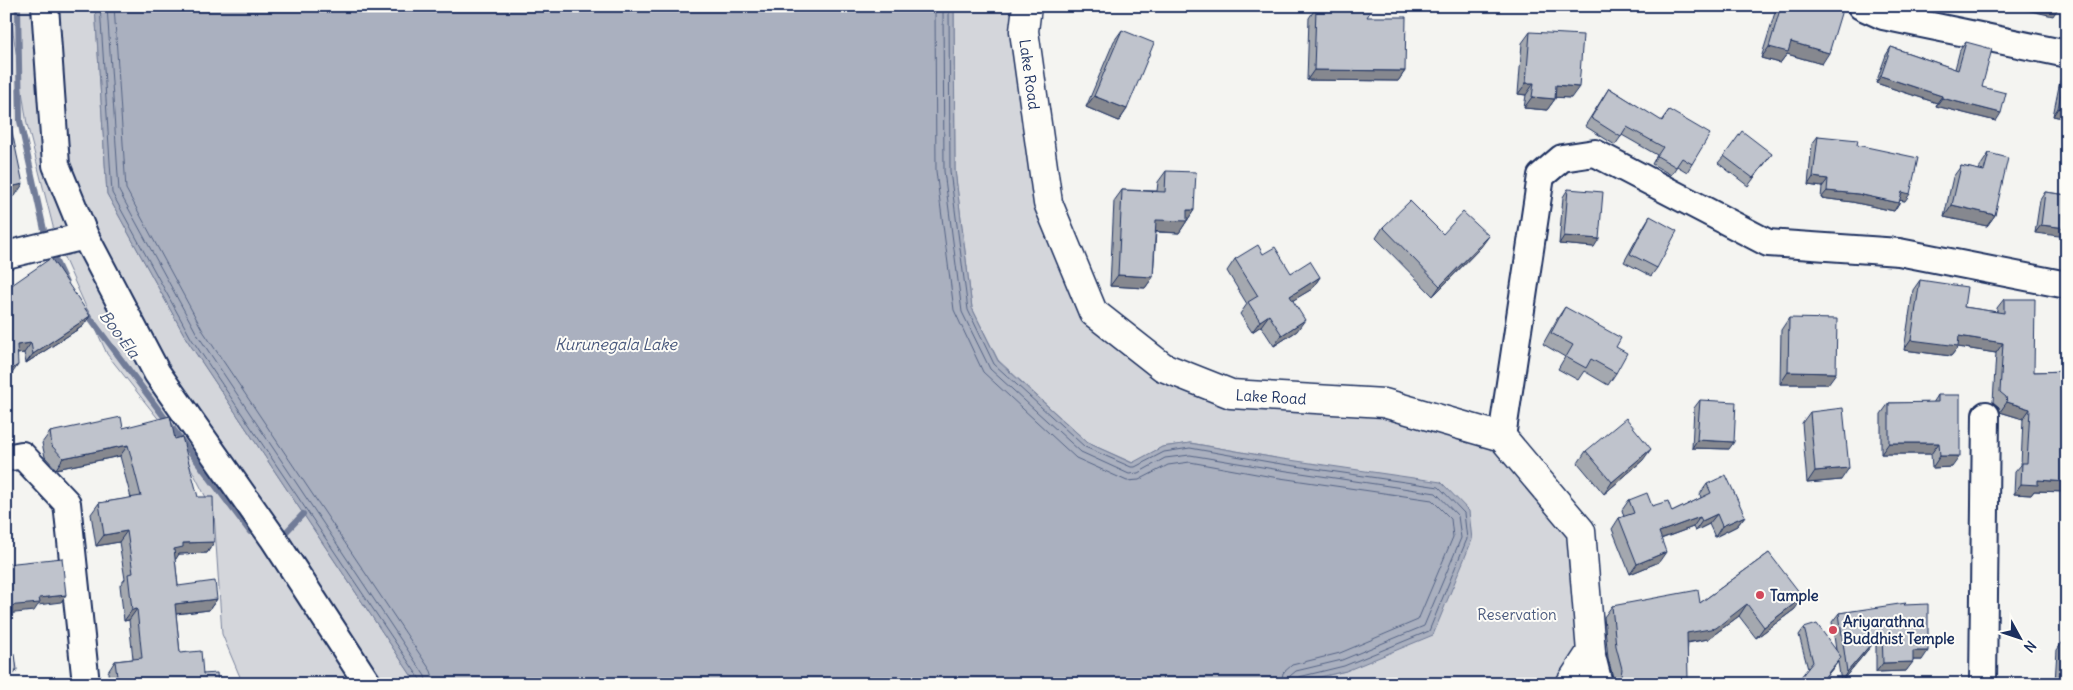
<svg xmlns="http://www.w3.org/2000/svg" width="2073" height="690" viewBox="0 0 2073 690" font-family="Delius,sans-serif">
	<rect width="100%" height="100%" fill="#f4f4f1"/>
	<filter id="ink" filterUnits="userSpaceOnUse"><feTurbulence type="fractalNoise" baseFrequency=".02" numOctaves="2"/><feDisplacementMap in="SourceGraphic" scale="10" xChannelSelector="R" yChannelSelector="G"/><feConvolveMatrix kernelMatrix="1 2 1 2 8 2 1 2 1" color-interpolation-filters="sRGB"/></filter>
	<g filter="url(#ink)">
		<path fill="#e4e5e6" d="M6,6H9L27,126L6,129Z"/>
		<path fill="#d4d6db" stroke="#78829c" d="M9,6H95L107,194L187,340L417,684H243L222,634L214,513L179,445L107,354L57,242L27,124Z
			M954,6H1027L1048,203L1093,312L1231,394L1384,403L1502,437L1581,531L1591,652L1570,684H1290L1346,671L1276,458L1190,443L1162,447L1133,463L1088,443L998,360L972,308L955,170Z"/>
		<path fill="#aab0bf" stroke="#717c98" d="M95,6H954L955,170L972,308L998,361L1088,443L1132,463L1162,447L1190,443L1276,458L1441,482L1469,511L1472,540L1433,635L1346,671L1290,684H417L187,340L107,194Z"/>
		<g fill="none" stroke-linecap="round" stroke-linejoin="round">
			<path stroke="#546385" stroke-width="1" d="M100,6L112,193L191,338L420,679L421,684
				M107,6L119,191L197,334L425,676L427,684
				M114,6L126,189L203,331L431,671L435,684
				M935,6L936,171L954,310L983,372L1076,458L1127,481L1139,480L1168,465L1190,462L1273,477L1432,500L1451,519L1453,537L1418,620L1340,653L1292,665L1283,673L1281,684
				M943,6L944,171L962,312L990,369L1081,452L1129,474L1138,473L1165,458L1190,455L1274,469L1436,493L1458,516L1461,538L1424,626L1342,660L1296,671L1290,676L1288,684
				M949,6L950,171L968,310L994,364L1085,447L1131,467H1135L1164,452L1190,448L1275,463L1439,487L1464,513L1467,539L1429,631L1344,666L1299,677L1295,679V684"/>
			<path stroke="#717c98" stroke-width="6" d="M18,6L20,121L46,239
				M51,251L66,283
				M85,311L250,532H260
				M277,532H286L303,514"/>
			<defs>
				<path id="minor" d="M45,6L56,165L85,236L157,373L273,538L368,684
					M1861,6L1883,16L2067,54
					M6,255L85,236
					M1502,437L1541,176L1562,158L1595,153L1768,243L1899,252L2067,285
					M6,458L22,455L67,503L86,684
					M1591,652L1599,684
					M1983,684L1986,415"/>
				<g id="major">
					<path id="s1" d="M1027,6L1024,31L1048,203L1093,312L1163,367L1231,394L1384,403L1502,437L1581,531L1591,652L1570,684"/>
				</g>
			</defs>
			<use href="#minor" stroke="#1b2f5e" stroke-width="30"/>
			<use href="#major" stroke="#1b2f5e" stroke-width="31"/>
			<use href="#minor" stroke="#fdfcf7" stroke-width="26"/>
			<use href="#major" stroke="#fdfcf7" stroke-width="28"/>
		</g>
		<path fill="#a4a8af" stroke="#1b2f5e" d="M1317,6L1367,17L1405,71L1398,81L1307,80L1309,18Z
			M1777,6H1832L1822,64L1787,54L1780,63L1761,58Z
			M1122,30L1127,109L1119,121L1086,107L1114,41Z
			M1530,32L1571,98L1555,97V99L1547,110L1524,108L1526,95L1518,94L1522,43Z
			M1966,42L1982,87L1996,121L1936,106L1937,103L1876,83L1886,55L1891,47L1955,69L1960,50Z
			M2065,73L2067,119L2053,116L2060,81Z
			M1609,88L1661,121L1669,110L1692,164L1687,172L1677,166L1671,175L1652,164L1657,155L1622,135L1615,145L1585,126Z
			M1818,136L1857,145L1905,201L1900,200L1899,203L1894,211L1852,202L1821,198L1822,187L1808,185L1812,144Z
			M1989,153L1995,215L1987,226L1944,217L1953,177L1961,166L1979,170L1981,165Z
			M1772,154L1748,186L1718,163L1724,156Z
			M1166,171L1194,210L1179,233L1156,232L1153,277L1145,288L1110,286L1114,201L1122,190L1157,191L1158,182Z
			M1568,189L1594,247L1559,244L1563,197Z
			M2045,192L2067,195L2035,233L2040,200Z
			M1650,216L1657,268L1651,276L1624,262L1645,224Z
			M1383,227L1481,247L1433,296L1376,238Z
			M1263,254L1291,273L1320,277L1312,289L1293,300L1297,331L1274,346L1261,326L1252,332L1240,314L1247,304L1227,271L1235,259Z
			M1920,280L1964,307L1997,312V308L2004,299L2034,372L2067,371V492L2034,491L2031,495L2014,494L2015,472L2021,465L2023,419L2000,412L1999,407L1993,402L1996,353L1958,347L1951,356L1904,350L1913,290Z
			M6,289L83,326L26,363L24,353L17,354L11,375Z
			M1565,307L1616,347V373L1608,385L1584,371L1578,380L1558,369L1565,357L1543,344L1557,319Z
			M1789,318L1828,384H1780L1781,330Z
			M1938,395L1952,467L1932,468L1931,454H1881V414L1889,403H1933Z
			M1700,400L1729,449L1692,448L1694,408Z
			M1810,412L1841,480L1807,483L1802,423Z
			M123,428L175,439L214,542L207,553L179,554L175,559L178,586L217,599L209,610L176,614L180,653L203,674L218,684H109L108,672L115,661L133,659L129,620L124,621L120,585L125,579L119,542L96,546L91,514L99,503L131,498L120,456L56,469L45,457L42,443L50,432Z
			M1586,451L1643,460L1604,494L1578,463Z
			M1707,484L1745,516L1737,526L1715,537L1709,524L1695,531L1693,527L1661,539L1659,562L1630,574L1612,529L1619,518L1624,517L1622,510L1629,500L1672,512L1701,498L1700,494Z
			M1769,553L1795,609L1756,638L1739,616L1708,639L1688,643L1685,684H1614V681L1608,658L1604,617L1612,606L1700,603Z
			M1905,605L1922,660H1913L1906,671L1876,672V640L1841,682L1838,662L1820,684H1796L1808,669L1799,635L1804,628L1836,650L1832,622L1839,613Z
			M2064,640H2067V683L2055,682L2057,650Z"/>
		<path fill="#86888f" stroke="#1b2f5e" d="M2009,6H2055L2059,7L2053,16Z
			M1791,42L1829,53L1822,64L1787,54L1780,63L1761,58L1769,47Z
			M1314,70L1405,71L1398,81L1307,80Z
			M1881,76L1942,96L1937,103L1876,83Z
			M1526,83H1534L1526,95L1518,94Z
			M1556,85L1579,87L1571,98L1548,97Z
			M1094,96L1127,109L1119,121L1086,107Z
			M1532,97L1555,99L1547,110L1524,108Z
			M1942,98L2001,113L1996,121L1936,106Z
			M2058,108L2067,110V119L2053,116Z
			M1813,177L1828,179L1822,187L1808,185Z
			M23,184L15,196L6,198V188Z
			M1827,191L1858,194L1899,203L1894,211L1852,202L1821,198Z
			M1902,192L1910,194L1905,201L1896,200Z
			M1952,205L1995,215L1987,226L1944,217Z
			M1187,210H1194L1179,233L1148,231L1156,220Z
			M2041,225L2067,228V237L2035,233Z
			M1489,236L1481,247L1433,296L1440,286Z
			M1564,236L1599,239L1594,247L1559,244Z
			M1118,275L1153,277L1145,288L1110,286Z
			M1320,277L1312,289L1282,307L1290,296Z
			M1269,315L1261,326L1252,332L1260,321Z
			M90,316L83,326L26,363L33,354Z
			M1305,320L1297,331L1274,346L1282,335Z
			M1959,336L2003,343L1996,353L1958,347L1951,356L1904,350L1911,340Z
			M31,343L24,353L10,355L17,345Z
			M18,365L11,375L6,378V373Z
			M1788,372L1836,373L1828,384H1780Z
			M2007,402L2030,409L2023,419L2000,412Z
			M1697,440L1734,442L1729,449L1692,448Z
			M1889,443H1939L1931,454H1881Z
			M128,445L120,456L56,469L63,458Z
			M1651,449L1643,460L1604,494L1612,482Z
			M1940,456H1960L1952,467L1932,468Z
			M1849,468L1841,480L1807,483L1815,471Z
			M2038,480L2067,482V492L2034,491L2031,495L2014,494L2021,484Z
			M1717,514L1709,524L1695,531L1702,521Z
			M1745,516L1737,526L1715,537L1722,526Z
			M1700,517L1693,527L1652,542L1659,532Z
			M127,531L119,542L96,546L104,535Z
			M214,542L207,553L179,554L176,559L166,560L174,549L183,543Z
			M1666,552L1659,562L1630,574L1637,564Z
			M66,595L61,602L38,605L34,611L6,614V606L39,598Z
			M1803,597L1795,609L1756,638L1764,627Z
			M217,599L209,610L167,615L175,604Z
			M1747,604L1739,616L1708,639L1679,644L1687,633Z
			M137,609L129,620L124,621L132,610Z
			M1882,631L1876,640L1841,682L1847,672Z
			M1913,651H1928L1922,660H1906Z
			M1841,657L1836,664L1820,684H1819Z
			M1913,662L1906,671L1876,672L1883,663Z
			M17,670L11,678H6V671Z
			M2062,672H2067V683L2055,682Z
			M1688,679L1685,684H1646L1648,680Z
			M1619,681H1628L1626,684H1617Z"/>
		<path fill="#bfc3cc" stroke="#1b2f5e" d="M1317,6H1374L1367,17H1406L1405,71L1314,70L1316,8Z
			M1781,6H1832V7L1842,10L1829,53L1791,42L1788,52L1769,47Z
			M1122,30L1154,43L1127,109L1094,96Z
			M1530,32L1583,35L1579,87L1556,85L1555,99L1532,97L1534,83H1526Z
			M1966,42L1992,49L1982,87L2006,93L2001,113L1942,98V96L1881,76L1891,47L1958,70Z
			M2065,73H2067V110L2058,108Z
			M1609,88L1662,121L1669,110L1710,134L1692,164L1682,158L1676,167L1657,156L1663,147L1627,127L1621,137L1591,118Z
			M11,127L23,184L6,188V128Z
			M1742,131L1772,154L1753,178L1724,156Z
			M1818,136L1858,140L1857,145L1918,158L1910,194L1902,192L1899,203L1858,194L1827,191L1828,179L1813,177Z
			M1989,153L2008,158L1995,215L1952,205L1961,166L1984,171Z
			M1166,171L1196,172L1194,210H1187V221L1156,220L1153,277L1118,275L1122,190L1165,192Z
			M1568,189L1603,192L1599,239L1564,236Z
			M2045,192L2067,195V228L2041,225Z
			M1410,201L1443,234L1463,212L1489,236L1440,286L1383,227Z
			M1650,216L1677,231L1657,268L1630,254Z
			M1258,245L1263,254L1275,247L1291,273L1310,261L1320,277L1290,296L1305,320L1282,335L1269,315L1260,321L1248,302L1258,296L1235,259Z
			M51,258L90,316L33,354L31,343L17,345L18,365L6,373V289Z
			M1920,280L1967,287L1964,307L2004,313V299H2035L2034,372L2067,371V482L2038,480V485L2021,484L2022,463H2027L2030,409L2007,402L2006,397L2000,392L2003,343L1959,336L1958,346L1911,340Z
			M1565,307L1621,338L1616,347L1627,353L1616,373L1591,359L1586,368L1566,357L1573,345L1551,333Z
			M1789,318L1837,319L1836,373L1788,372Z
			M1938,395H1960V456H1940L1939,443H1889V403L1938,402Z
			M1700,400L1736,402L1734,442L1697,440Z
			M1843,408L1849,468L1815,471L1810,412Z
			M170,416L175,439L182,437L198,497H213L214,542L183,543V547L174,549L178,586L215,581L217,599L175,604L180,653L201,651L203,674L217,673L218,684H118L115,661L142,658L137,609L132,610L128,574L133,573L127,531L104,535L99,503L141,496L128,445L63,458L52,446L50,432L121,417L123,428Z
			M1626,418L1651,449L1612,482L1586,451Z
			M1726,475L1745,516L1722,526L1717,514L1702,521L1700,517L1659,532L1666,552L1637,564L1619,518L1634,513L1629,500L1647,493L1652,506L1668,501L1672,512L1711,493L1707,484Z
			M1769,553L1803,597L1764,627L1747,604L1716,628L1687,633L1688,679L1648,680V684H1628V681H1619L1621,676L1622,669L1616,646L1612,606L1698,590L1700,603Z
			M62,558L66,595L39,598L40,603L6,606V564Z
			M1906,603L1904,605L1928,604V651H1913V662L1883,663L1882,631L1847,672L1839,613Z
			M1817,624L1841,657L1819,684H1807L1800,678L1813,662L1804,628Z
			M2064,640H2067V672H2062Z
			M15,654L17,670L6,671V655Z"/>
	</g>
	<g fill="#d1495b" stroke="#fdfcf7" stroke-width="2">
		<circle cx="1760" cy="595" r="5"/>
		<circle cx="1833" cy="630" r="5"/>
	</g>
	<g text-anchor="middle" dominant-baseline="central" stroke-width="4" stroke-linejoin="round" paint-order="stroke">
		<g font-size="15" fill="#1b2f5e" stroke="#fdfcf7">
			<text stroke="none"><textPath href="#s1" startOffset="69">Lake Road</textPath></text>
			<text stroke="none"><textPath href="#s1" startOffset="519">Lake Road</textPath></text>
		</g>
		<g font-size="15" font-weight="bold" fill="#1b2f5e" stroke="#fdfcf7" text-anchor="start">
			<text x="1770" y="595">Tample</text>
			<text x="1843" y="621">Ariyarathna<tspan x="1843" dy="17">Buddhist Temple</tspan></text>
		</g>
		<g font-size="15" fill="#49597d" stroke="#fdfcf7">
			<text x="1517" y="614">Reservation</text>
		</g>
		<g font-size="16" font-style="italic" fill="#46567b" stroke="#fdfcf7">
			<text transform="translate(120 334) rotate(53)">Boo Ela</text>
			<text x="616" y="344">Kurunegala Lake</text>
		</g>
	</g>
	<rect width="2073" height="690" fill="none" stroke="#fdfcf7" stroke-width="25"/>
	<rect x="12" y="12" width="2048" height="665" fill="none" stroke="#1b2f5e" stroke-width="2" filter="url(#ink)"/>
	<g transform="translate(2020 638) rotate(130)" stroke="#fdfcf7" stroke-width="4" paint-order="stroke">
	<path d="M0-4L9 19L0 12L-9 19Z" fill="#1b2f5e"/>
	<text y="-8" font-size="14" font-weight="bold" text-anchor="middle" fill="#1b2f5e">N</text>
	</g>
</svg>
